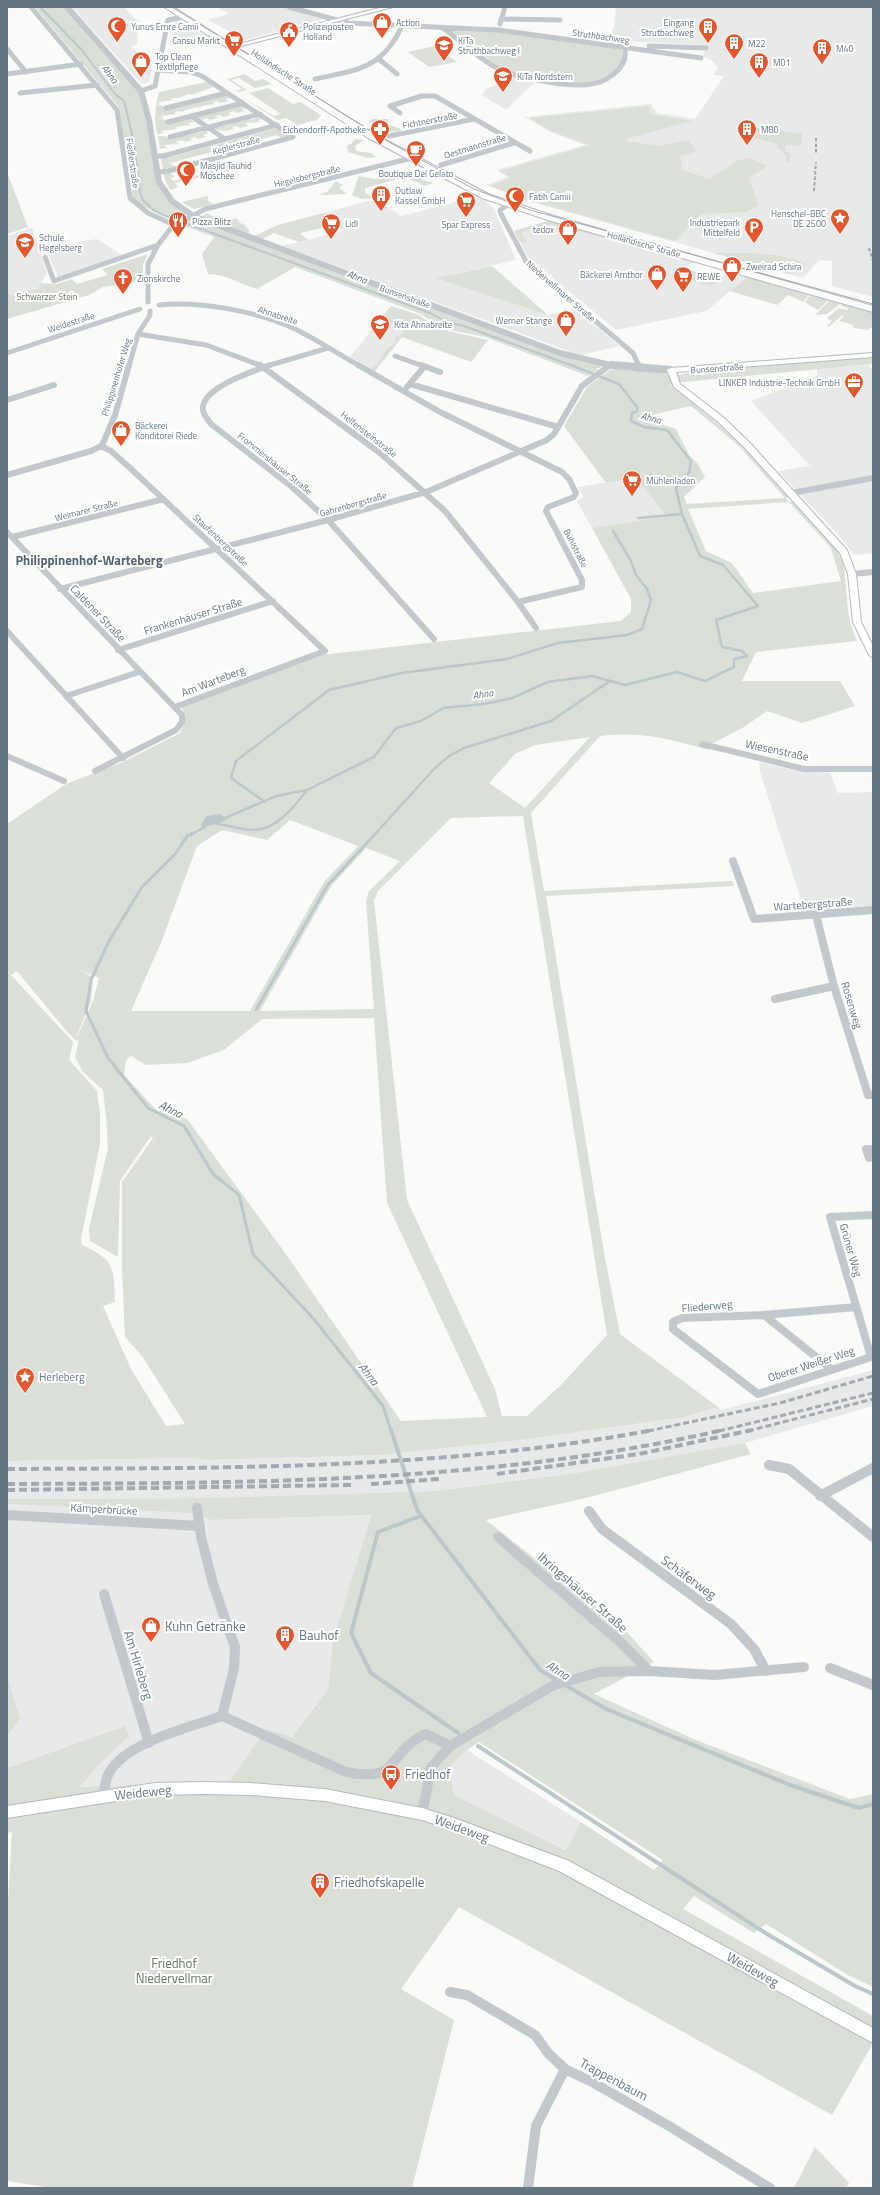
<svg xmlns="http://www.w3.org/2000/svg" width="880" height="2195" viewBox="0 0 880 2195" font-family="'Titillium Web',sans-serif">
	<rect width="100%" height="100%" fill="#fafaf8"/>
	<path fill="#e8e9e9" d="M72,7H124L138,21L137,45L131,46L152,69L149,82L142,84Z
		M217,7H281L298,10L325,19L245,40L208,20L229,14Z
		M616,7H873V297L832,286V261L819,260L803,278L528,201L486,185L508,177L496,170L585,145L550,132L525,117L651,104L657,113L695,119L724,76L714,75L718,67L710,59L703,57L705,45L604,40L614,29Z
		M179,20L204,35L201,36L208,40L170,45L174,23Z
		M517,76L537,80L506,110L482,95L486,89Z
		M476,197L486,201L494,209L516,260L437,278L548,315L576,309L619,346L582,355L574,353L282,246L344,231L323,213L376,199L401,216Z
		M549,221L693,262L675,276L711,286L729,272L751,277L746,278L706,311L616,330L528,257L514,231Z
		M32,228L47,273L38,288L13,296L7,293V236Z
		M97,239L122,255L58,278L45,247L78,244L77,242Z
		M389,308L418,316L375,371L350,357Z
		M869,365L873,371V553L854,555L841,538L778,471L810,466L751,401L817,376V369Z
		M636,478L668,516L592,528L577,501L583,497L578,487Z
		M759,762L789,769L830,773L838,793L873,792V913L807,919L760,772Z
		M873,1370V1406L745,1443L576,1473L436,1491L209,1498L7,1499V1461L193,1458L206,1460L380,1455L513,1441L685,1417L718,1407L721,1410Z
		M7,1504L189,1513L212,1520L371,1515L333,1641L328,1690L292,1737L266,1730L230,1781L80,1787L102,1761L125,1726L7,1768V1736L20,1719L7,1675Z
		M467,1750L581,1822L567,1850L454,1795L449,1767Z"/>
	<path fill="#dadfd7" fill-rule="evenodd" d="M35,7H65L141,94L158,182L185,213L182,218L177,221C161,215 145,209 133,198L118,106Z
		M453,29L499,31L621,49C632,72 590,84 574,83L515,73L499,67L452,33L450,31Z
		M435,46L457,62L429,67L408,52Z
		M245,74L255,81L263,79L272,84L255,88L239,78L231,80L247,90L239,92L236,91L242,89L227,79Z
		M207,82L214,87L191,95L189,94L178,98H171L173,100L158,102L160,104L156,105L159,92Z
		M268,88L293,104L300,102L321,115L317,120L297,125L308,132L297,135L286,127L296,124L286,118L278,120L239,96L274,116L281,114L249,93Z
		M227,95L231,98L226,99L228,101L220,103L218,101L213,102L215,104L201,106L202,107L192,108L181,112L179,111L174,112L176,114L161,116L164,118L155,120L156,106L160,105L167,109Z
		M242,105L246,108L241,109L244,111L237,113L233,111L228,113L231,115L223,117L220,115L215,116L218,118L210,120L207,118L201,120L196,117Z
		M649,106L651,114L692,121L628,138L626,141L659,146L688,140L697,151L680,156L682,170L710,179L736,161L751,158L767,166L749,178L759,206L746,212L701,214L675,241L528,200L489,186L511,178L500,171L590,145L553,132L529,118Z
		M256,116L263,119L258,120L261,122L245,123L248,126L240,128L237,126L232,127L234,129L226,131L212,129L214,127L226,126L250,117V120L255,119Z
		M189,118L194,122L188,123L190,125L175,127L177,129L161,131L164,133L157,134L155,120L163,119C170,124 183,122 189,118Z
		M373,119H389L387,124L401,129L400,131L388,132L369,121Z
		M750,127L802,134L801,146L786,145L785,151L791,154L789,162H787L785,154L776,147L778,144L745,136Z
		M277,128L289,136L281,138L277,135L170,163L175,167L163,169L161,158L173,154L174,156Z
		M203,130H209L206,131L208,133L203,135L206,137L198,139L195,137L190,138L192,140L185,142L182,140L176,142L179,144L164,145L167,148L160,149L158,136H164L172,139L179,136L203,132Z
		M355,139L364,140L355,146L356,151L371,153L376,157L368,158L348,152L347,145L351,144Z
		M242,161L251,166L175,183L178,187L170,190L168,186H171L167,185L163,173L169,172L175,177L170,178L174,181L208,173L206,171Z
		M428,162L495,196L526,207L794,282L791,283L523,209L491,197Z
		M378,170L393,177L408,173L420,177L422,180L434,183L425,186L405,177L365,188V193L374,198L362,199L352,195L359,176L375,179L386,177L376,172Z
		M7,172L28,227L7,234Z
		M336,181L343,185L339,188L347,194L319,195L327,192Z
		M207,196L209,197L207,200L213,204L194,209L181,202Z
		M207,213L224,223L235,218L240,221L238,222L245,225L249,230V234L202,216Z
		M323,213L340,227L334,225L300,233L308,240L299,242L274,233L262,239L254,236L278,225Z
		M190,221H199L558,354L601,365L600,368H598L596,369L598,370L588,376L485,337L450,330L435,324L421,314L295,267L257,289C239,284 226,274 208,274L202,254L214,237L182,225Z
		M548,221L551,222L636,246L550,224L521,232L527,243L519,241L514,231Z
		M713,253C744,253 776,251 805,263L797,272L789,274Z
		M148,254L143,265V281L103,287L89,295L7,319V293L13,296L38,288L41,283L57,284L72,279L77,284L108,275L102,269Z
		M492,266L548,315L436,278Z
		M684,269L706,274L708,273L723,277L711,286L675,276Z
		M751,277L810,294L803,302L788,295L777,305L730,291L746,278Z
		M811,294L829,299L818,310L805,302Z
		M830,300L841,303L827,314L815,315Z
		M843,303L873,312V326L868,330L853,328L854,325L839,321L844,316L842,315L829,327L827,326L832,321L827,318L839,308L847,310L849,309L841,306Z
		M391,306L419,315L433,325L448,331L488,340L471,362L402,337L375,371L371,369L377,364L387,349L395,343V336H400L406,328L403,323C387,320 383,332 374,331L373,333H370Z
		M873,357V364L673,383L676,388L668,384C716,418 749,453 789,496L786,498L788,502L793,501L836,547L844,566L848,611L851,625L857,641L756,652L742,681H840L855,706L802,723L767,711L744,727L711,744L709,750C669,739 642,731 600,736L531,813L544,891L732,881L734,886L546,896L604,1253L620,1334L718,1407L685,1417L513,1441L380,1455L206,1460L193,1458L7,1461V824L66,784L123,762L180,733C184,723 187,717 182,707L321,655L621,621L631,612V599L592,528L667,516L636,478L606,483L564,426L587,387L610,370L616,369L662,373C671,378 683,374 692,372ZM691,406L739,446L785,498L687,504L684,497L705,477L698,464L689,455L676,429L652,421L651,418L652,415ZM789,502L831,548L841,581L753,593L732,563L706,551L688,509ZM590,737L525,808L489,783L515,754L535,745ZM523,816L607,1335L561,1385L527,1416H502L495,1389L407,1200L374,901L378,891L451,818ZM290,820L358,846L324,882L250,1011H131L162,940L197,846L222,830L267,840ZM366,848L400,861L369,891L366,902L374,1009L260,1011L331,886ZM78,969L99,978L93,1001L78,1035H77L91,1001L93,977ZM17,971L69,1034L77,1041L79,1040L75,1057L83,1072L103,1090L106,1117L108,1148L89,1229L90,1241L118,1257L120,1181L151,1136L153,1138L122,1182V1267L125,1337L142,1356L185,1424L166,1426L131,1369L103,1306L115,1302C113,1266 116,1261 82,1245L81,1239L100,1144V1113L97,1091L69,1060L73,1042L11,975ZM374,1018L387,1203L487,1417L401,1421L288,1257L187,1119L157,1111L124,1075L126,1060L131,1056L146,1065L187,1063L224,1050L262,1019Z
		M745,1443L751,1454L586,1498L486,1520L625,1630L654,1662L594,1694L696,1740L850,1799L873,1794V1987L848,1975L766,1924L754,1933L694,1896L683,1909L873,2016V2043L832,2115L459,1907L401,1989L454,2020L412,2188H51L7,2181V1918L12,1832L7,1833V1768L125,1726L129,1736L102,1761L80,1787L230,1781L266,1729L292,1737L328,1690L333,1641L371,1515L212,1520L189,1513L7,1504V1499L209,1498L436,1491L576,1473ZM479,1742L663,1860L654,1870L581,1822L566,1850L454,1795L449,1767L467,1750Z
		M7,1675L20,1719L7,1736Z
		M815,2147L849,2183L846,2188H794Z"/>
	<path fill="#bbc7cb" d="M220,814L226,818L225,821L203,828L201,825L207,816Z"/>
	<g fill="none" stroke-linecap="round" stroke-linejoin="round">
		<path stroke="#bbc7cb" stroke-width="2" d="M40,7L81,49L115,94L124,101L134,143L140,192L143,200L152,209L163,215L430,313L446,322L464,326L573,366"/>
		<path stroke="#bbc7cb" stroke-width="2.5" d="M638,518L682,514
			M265,802L231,778L236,761L329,690L402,673L507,659L558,643L627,635L642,629L651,600L647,589L636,575L630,559L613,531
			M223,819L276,796L307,790L374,757L396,728L421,721L443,708L485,704L512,698L548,682L592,676L625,685L677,672L705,681L734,667V659L747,656L742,651L722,647L716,620L758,606L723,565L700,556L682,514L676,488L683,477L689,473L691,461L667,430L644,427L631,421L632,413L637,411V407L619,384L571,365
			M214,823C227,825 241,830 254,830C276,830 295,806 307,790
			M192,834L205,827
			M375,834L434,769L449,756L464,748L551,721L610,681"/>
		<path stroke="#bbc7cb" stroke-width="3" d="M194,833L187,836L176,853L142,887L109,941L91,980L86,1011L108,1058L148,1108L184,1126L213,1174L239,1195L253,1254L313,1318L383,1406L391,1431
			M256,1010L327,886L376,833"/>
		<path stroke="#bbc7cb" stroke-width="4" d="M391,1430L417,1510L540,1670L558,1681
			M421,1516L378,1532L351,1633L371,1673L458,1733
			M565,1685L606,1709L790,1785L859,1808L873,1804
			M478,1746L767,1934L855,1986L873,1994"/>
		<defs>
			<path id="secondary" d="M383,7H393L230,49L227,47Z
				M873,353V357L676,372L680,384L723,417L750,443L847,550L856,574L861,622L873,646V658L869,655L853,622L848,574L840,553L744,447L717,421L674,387L667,370L671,368Z
				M202,1782L250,1783L325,1789L422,1808L454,1818L569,1861L873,2028V2043L559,1871L453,1830L422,1820L325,1801L250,1795L202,1794L155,1795L7,1818V1806L155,1783Z"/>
			<path id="primary" d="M164,7H173L376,135L488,194L557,217L873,306V312L551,221L482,198L370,139Z"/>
		</defs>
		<use href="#secondary" stroke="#b3babf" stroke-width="2"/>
		<use href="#primary" stroke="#b5babe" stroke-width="2"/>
		<path stroke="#c3c8cc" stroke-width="5" d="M31,7L117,110L130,198L148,213L174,225
			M289,7L348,23L498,30L701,58
			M501,19L560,20
			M500,24L505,7
			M443,28C461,41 478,58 497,68C517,78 562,86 584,85C604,84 631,69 624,46
			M649,46L706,48
			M7,49L26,72
			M380,60L397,74
			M7,74L81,64
			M315,79C357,70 382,69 402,26
			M141,91L155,86L168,20L183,17
			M20,93L97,85
			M166,108L227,93
			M400,113L390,106L422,96H435L530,151
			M191,116L225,139
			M168,122L243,103
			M389,136L474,119
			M170,137L260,114
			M154,156H163L277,125
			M441,165L514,143
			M157,172L168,171L293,137L202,76L191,72L159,70
			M508,205L500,210L501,214L527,263L633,353L639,366
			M45,257L54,281L158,245
			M148,302V264L158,245L171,228L205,209L412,158
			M159,305C199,301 256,311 293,328C316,339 338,354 360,366
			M138,334L206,345L262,366
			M7,353L140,309
			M395,356L423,366
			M129,366L138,334L150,315V311
			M267,366L328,348
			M608,366L610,365"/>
		<path stroke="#c3c8cc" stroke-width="6" d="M260,365L380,453L445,511L518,602L536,628
			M270,365C254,371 200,388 203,410C204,416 208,420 211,424L292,487L328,520L434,639
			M358,365L440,412L562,472L569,479L576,493L574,497L548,507L546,511L582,580V587L518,602
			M421,365L440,372
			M639,365L640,369
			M410,384L558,427
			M407,387L424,367
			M7,400L54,385
			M101,446L111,451L129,467L325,651L175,707
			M7,475L91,451L101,446L104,441L115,415L129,365
			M792,493L873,478
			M7,532L182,715V722L176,730L95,771
			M12,537L164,499
			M852,574L873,572
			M60,589L328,520L426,492L547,440L554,434L582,386L610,365
			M7,631L123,758
			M118,650L273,601
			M66,696L139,672
			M702,744L804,769H873
			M7,756L64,781"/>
		<path stroke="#c3c8cc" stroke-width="8" d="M733,861L754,919L873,910
			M816,915L834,986L868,1095H873
			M775,999L834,986
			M869,1158L866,1149H873
			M856,1307L764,1315L682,1318L673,1322V1329L758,1394L871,1357L830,1217L873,1215
			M764,1315L831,1369"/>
		<path stroke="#c3c8cc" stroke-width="10" d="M769,1465L789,1469L873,1537
			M820,1496L873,1468
			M197,1508L201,1537L213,1584L235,1647L234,1669L222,1716
			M589,1511L602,1529L731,1624L754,1649L766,1671
			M7,1515L200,1526
			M498,1537L619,1641L649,1671
			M104,1594L149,1743
			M830,1668L873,1685
			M103,1797C105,1789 105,1780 109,1773C126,1742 191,1727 222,1716L346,1772C404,1783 385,1752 426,1734L450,1746
			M422,1814L431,1767L450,1746L554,1685L599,1672L649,1671L715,1675L804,1667
			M450,1992L467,1995L535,2035L548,2053L565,2069L592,2082L669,2126L770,2188
			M528,2188L536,2126L565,2069"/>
		<path stroke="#c3c8cc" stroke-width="6" d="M67,7L141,91L149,120L159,182L172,201L193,216L560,353L610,365L624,366"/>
		<path stroke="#c3c8cc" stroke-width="8" d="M612,365L671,370"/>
		<use href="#secondary" fill="#fff" fill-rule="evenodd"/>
		<use href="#primary" fill="#fff" fill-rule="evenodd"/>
		<path stroke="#a2aab0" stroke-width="1" d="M172,7L389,142L474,189L530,210L873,304"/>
		<path stroke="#a2aab0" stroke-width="2" stroke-dasharray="3.5 2" stroke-linecap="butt" d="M816,138V153
			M814,191L816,162
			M869,248L873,261"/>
		<path stroke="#a2aab0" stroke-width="3" stroke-dasharray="6 3" stroke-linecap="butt" d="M648,1431L780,1403L873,1376
			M719,1431L873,1393
			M748,1431L873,1399"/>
		<path stroke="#a2aab0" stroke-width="4" stroke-dasharray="8 4" stroke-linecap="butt" d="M7,1469C223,1468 440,1470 653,1430
			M497,1474L639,1454L752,1430
			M7,1484C248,1483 486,1484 723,1430
			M371,1484L439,1479
			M7,1490L351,1485"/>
	</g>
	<defs>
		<symbol id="shop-pin" viewBox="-11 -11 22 30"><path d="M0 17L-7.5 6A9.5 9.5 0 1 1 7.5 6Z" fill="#e4572e" stroke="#fff"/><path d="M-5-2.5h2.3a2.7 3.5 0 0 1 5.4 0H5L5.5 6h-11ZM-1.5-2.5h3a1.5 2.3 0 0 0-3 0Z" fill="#fff"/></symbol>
		<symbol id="mosque-pin" viewBox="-11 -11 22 30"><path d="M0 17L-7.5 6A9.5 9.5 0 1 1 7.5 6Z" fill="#e4572e" stroke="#fff"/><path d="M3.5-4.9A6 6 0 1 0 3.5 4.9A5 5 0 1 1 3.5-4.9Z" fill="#fff"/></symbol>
		<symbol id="building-pin" viewBox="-11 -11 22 30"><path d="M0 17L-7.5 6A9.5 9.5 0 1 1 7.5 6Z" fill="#e4572e" stroke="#fff"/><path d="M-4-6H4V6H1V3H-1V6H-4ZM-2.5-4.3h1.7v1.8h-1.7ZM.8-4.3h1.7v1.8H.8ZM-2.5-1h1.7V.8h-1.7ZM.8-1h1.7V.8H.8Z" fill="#fff"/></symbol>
		<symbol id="civic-pin" viewBox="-11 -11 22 30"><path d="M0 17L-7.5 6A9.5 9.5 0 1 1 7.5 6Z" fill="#e4572e" stroke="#fff"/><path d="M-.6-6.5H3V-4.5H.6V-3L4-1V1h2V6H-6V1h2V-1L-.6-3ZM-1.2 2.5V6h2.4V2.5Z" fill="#fff"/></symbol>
		<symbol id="supermarket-pin" viewBox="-11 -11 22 30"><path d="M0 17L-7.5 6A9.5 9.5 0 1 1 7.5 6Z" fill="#e4572e" stroke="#fff"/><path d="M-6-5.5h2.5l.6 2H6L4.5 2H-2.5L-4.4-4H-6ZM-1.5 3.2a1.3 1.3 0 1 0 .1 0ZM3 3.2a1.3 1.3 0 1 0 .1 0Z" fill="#fff"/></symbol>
		<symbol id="school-pin" viewBox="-11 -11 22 30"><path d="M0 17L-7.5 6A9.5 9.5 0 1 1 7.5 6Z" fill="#e4572e" stroke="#fff"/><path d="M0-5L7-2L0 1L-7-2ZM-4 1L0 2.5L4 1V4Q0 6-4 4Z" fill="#fff"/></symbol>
		<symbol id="pharmacy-pin" viewBox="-11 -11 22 30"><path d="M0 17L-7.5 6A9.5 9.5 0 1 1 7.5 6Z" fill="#e4572e" stroke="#fff"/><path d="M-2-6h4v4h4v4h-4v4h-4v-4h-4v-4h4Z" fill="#fff"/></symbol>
		<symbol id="cafe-pin" viewBox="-11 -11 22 30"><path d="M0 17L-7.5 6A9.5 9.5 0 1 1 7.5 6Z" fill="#e4572e" stroke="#fff"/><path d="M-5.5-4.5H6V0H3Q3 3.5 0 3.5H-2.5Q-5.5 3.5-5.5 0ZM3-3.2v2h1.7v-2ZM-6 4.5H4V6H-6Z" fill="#fff"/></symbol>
		<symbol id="sight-pin" viewBox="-11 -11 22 30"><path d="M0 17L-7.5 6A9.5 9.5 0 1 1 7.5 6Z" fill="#e4572e" stroke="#fff"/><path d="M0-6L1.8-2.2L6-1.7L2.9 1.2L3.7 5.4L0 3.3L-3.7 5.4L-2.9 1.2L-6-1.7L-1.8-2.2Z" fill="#fff"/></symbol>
		<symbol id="restaurant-pin" viewBox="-11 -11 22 30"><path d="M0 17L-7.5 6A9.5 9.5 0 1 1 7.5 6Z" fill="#e4572e" stroke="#fff"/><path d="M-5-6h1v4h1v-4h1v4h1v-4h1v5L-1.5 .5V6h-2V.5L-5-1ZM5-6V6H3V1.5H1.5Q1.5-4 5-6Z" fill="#fff"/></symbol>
		<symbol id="parking-pin" viewBox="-11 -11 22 30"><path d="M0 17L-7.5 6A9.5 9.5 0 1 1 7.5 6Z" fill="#e4572e" stroke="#fff"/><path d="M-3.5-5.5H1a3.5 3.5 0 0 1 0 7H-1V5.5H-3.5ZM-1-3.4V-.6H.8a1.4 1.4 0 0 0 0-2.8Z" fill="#fff"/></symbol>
		<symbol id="church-pin" viewBox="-11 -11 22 30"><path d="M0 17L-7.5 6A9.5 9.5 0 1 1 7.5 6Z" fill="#e4572e" stroke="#fff"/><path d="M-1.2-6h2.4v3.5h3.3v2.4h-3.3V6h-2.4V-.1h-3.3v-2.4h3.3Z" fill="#fff"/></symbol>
		<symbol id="office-pin" viewBox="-11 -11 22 30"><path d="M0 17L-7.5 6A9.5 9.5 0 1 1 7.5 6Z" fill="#e4572e" stroke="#fff"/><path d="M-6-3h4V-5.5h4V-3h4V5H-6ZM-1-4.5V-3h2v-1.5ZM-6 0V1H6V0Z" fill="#fff"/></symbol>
		<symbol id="bus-pin" viewBox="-11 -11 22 30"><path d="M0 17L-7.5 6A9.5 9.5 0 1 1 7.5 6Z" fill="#e4572e" stroke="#fff"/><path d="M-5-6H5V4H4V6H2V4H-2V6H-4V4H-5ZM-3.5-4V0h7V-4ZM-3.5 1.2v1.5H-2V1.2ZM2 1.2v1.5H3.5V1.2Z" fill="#fff"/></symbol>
	</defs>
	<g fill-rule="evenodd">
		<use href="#shop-pin" x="371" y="11" width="22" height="30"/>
		<use href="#mosque-pin" x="106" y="15" width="22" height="30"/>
		<use href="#building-pin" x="697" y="16" width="22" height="30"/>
		<use href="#civic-pin" x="278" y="20" width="22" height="30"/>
		<use href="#supermarket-pin" x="223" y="29" width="22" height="30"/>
		<use href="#building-pin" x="723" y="32" width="22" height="30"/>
		<use href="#school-pin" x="433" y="34" width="22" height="30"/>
		<use href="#building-pin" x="811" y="37" width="22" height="30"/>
		<use href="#shop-pin" x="130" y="50" width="22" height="30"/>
		<use href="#building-pin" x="748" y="51" width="22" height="30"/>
		<use href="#school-pin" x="492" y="65" width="22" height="30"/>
		<use href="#pharmacy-pin" x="369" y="118" width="22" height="30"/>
		<use href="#building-pin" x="736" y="118" width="22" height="30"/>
		<use href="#cafe-pin" x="405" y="139" width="22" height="30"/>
		<use href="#mosque-pin" x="175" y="159" width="22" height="30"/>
		<use href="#building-pin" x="370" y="184" width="22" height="30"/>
		<use href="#mosque-pin" x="504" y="185" width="22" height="30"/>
		<use href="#supermarket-pin" x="455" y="190" width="22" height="30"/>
		<use href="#sight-pin" x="829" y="207" width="22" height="30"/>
		<use href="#restaurant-pin" x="167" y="210" width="22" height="30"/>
		<use href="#supermarket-pin" x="320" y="212" width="22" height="30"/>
		<use href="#parking-pin" x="743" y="216" width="22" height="30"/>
		<use href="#shop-pin" x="557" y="218" width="22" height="30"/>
		<use href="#school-pin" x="14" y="231" width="22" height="30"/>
		<use href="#shop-pin" x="721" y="255" width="22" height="30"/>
		<use href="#shop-pin" x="646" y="263" width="22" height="30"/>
		<use href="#supermarket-pin" x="672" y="265" width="22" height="30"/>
		<use href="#church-pin" x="112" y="267" width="22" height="30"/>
		<use href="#shop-pin" x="555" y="309" width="22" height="30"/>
		<use href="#school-pin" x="369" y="313" width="22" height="30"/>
		<use href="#office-pin" x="843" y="371" width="22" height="30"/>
		<use href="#shop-pin" x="110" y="419" width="22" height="30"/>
		<use href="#supermarket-pin" x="621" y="469" width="22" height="30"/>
		<use href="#sight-pin" x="14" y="1366" width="22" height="30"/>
		<use href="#shop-pin" x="140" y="1615" width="22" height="30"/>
		<use href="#building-pin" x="274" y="1624" width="22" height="30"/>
		<use href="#bus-pin" x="380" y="1763" width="22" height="30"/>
		<use href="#building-pin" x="309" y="1871" width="22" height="30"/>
	</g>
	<g text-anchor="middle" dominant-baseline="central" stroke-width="4" stroke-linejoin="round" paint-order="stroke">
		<g font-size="9" fill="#657683" stroke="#fff" text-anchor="start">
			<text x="396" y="22">Action</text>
			<text x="694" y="22" text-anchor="end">Eingang<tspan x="694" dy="10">Strutbachweg</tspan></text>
			<text x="131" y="26">Yunus Emre Camii</text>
			<text x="303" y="26">Polizeiposten<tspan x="303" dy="10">Holland</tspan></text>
			<text x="220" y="40" text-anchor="end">Cansu Markt</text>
			<text x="458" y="40">KiTa<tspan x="458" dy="10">Struthbachweg I</tspan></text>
			<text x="748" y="43">M22</text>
			<text x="836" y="48">M40</text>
			<text x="155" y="56">Top Clean<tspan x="155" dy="10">Textilpflege</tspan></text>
			<text x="773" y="62">M01</text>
			<text x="517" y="76">KiTa Nordstern</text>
			<text x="366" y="129" text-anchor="end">Eichendorff-Apotheke</text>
			<text x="761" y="129">M80</text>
			<text x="200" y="165">Masjid Tauhid<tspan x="200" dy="10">Moschee</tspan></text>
			<text x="416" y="173" text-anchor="middle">Boutique Del Gelato</text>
			<text x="395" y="190">Outlaw<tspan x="395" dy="10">Kassel GmbH</tspan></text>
			<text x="529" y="196">Fatih Camii</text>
			<text x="826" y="213" text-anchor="end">Henschel-BBC<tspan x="826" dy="10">DE 2500</tspan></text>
			<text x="192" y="221">Pizza Blitz</text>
			<text x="740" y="222" text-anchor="end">Industriepark<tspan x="740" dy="10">Mittelfeld</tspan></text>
			<text x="345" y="223">Lidl</text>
			<text x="466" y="224" text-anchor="middle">Spar Express</text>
			<text x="554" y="229" text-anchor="end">tedox</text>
			<text x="39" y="237">Schule<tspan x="39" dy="10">Hegelsberg</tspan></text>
			<text x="746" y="266">Zweirad Schira</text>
			<text x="643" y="274" text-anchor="end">Bäckerei Amthor</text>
			<text x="697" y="276">REWE</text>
			<text x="137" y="278">Zionskirche</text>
			<text x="552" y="320" text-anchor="end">Werner Stange</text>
			<text x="394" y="324">Kita Ahnabreite</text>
			<text x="840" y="382" text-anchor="end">LINKER Industrie-Technik GmbH</text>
			<text x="135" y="425">Bäckerei<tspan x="135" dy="10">Konditorei Riede</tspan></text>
			<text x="646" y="480">Mühlenladen</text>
		</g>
		<g font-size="9" fill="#657683" stroke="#fff">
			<text transform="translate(601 36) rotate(8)">Struthbachweg</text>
			<text transform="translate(284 72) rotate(33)">Holländische Straße</text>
			<text transform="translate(430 120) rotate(-11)">Fichtnerstraße</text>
			<text transform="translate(236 145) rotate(-15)">Keplerstraße</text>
			<text transform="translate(475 146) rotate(-17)">Oestmannstraße</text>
			<text transform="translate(133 163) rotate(82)">Fiedlerstraße</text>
			<text transform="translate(307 176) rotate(-14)">Hegelsbergstraße</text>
			<text transform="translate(644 244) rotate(16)">Holländische Straße</text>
			<text transform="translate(561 291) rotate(41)">Niedervellmarer Straße</text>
			<text transform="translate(405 296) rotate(20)">Bunsenstraße</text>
			<text transform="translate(278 315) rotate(18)">Ahnabreite</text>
			<text transform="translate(71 322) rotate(-18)">Weidestraße</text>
			<text transform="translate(717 368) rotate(-4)">Bunsenstraße</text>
			<text transform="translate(116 377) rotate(-73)">Philippinenhöfer Weg</text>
			<text transform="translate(369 434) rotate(38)">Helfensteinstraße</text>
			<text transform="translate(275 463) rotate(39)">Frommershäuser Straße</text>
			<text transform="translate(353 504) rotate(-16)">Gahrenbergstraße</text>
			<text transform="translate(86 510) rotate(-14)">Weimarer Straße</text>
			<text transform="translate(221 540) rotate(43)">Staufenbergstraße</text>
			<text transform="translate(576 548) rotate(63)">Bühlstraße</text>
		</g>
		<g font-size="9" fill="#687a64" stroke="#fff">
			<text x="47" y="296">Schwarzer Stein</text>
		</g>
		<g font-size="10" font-style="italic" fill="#60757c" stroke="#fff">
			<text transform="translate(110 74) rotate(53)">Ahna</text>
			<text transform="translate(357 277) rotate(21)">Ahna</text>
			<text transform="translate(651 418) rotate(14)">Ahna</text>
			<text transform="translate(483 694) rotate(-8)">Ahna</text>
		</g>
		<g font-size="11" fill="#657683" stroke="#fff">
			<text transform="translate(98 613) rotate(46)">Caldener Straße</text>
			<text transform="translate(193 616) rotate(-17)">Frankenhäuser Straße</text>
			<text transform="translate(213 681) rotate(-21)">Am Warteberg</text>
			<text transform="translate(777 750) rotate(12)">Wiesenstraße</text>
			<text transform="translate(813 904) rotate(-4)">Wartebergstraße</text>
			<text transform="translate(852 1005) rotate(73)">Rosenweg</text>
			<text transform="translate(851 1250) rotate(74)">Grüner Weg</text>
			<text transform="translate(707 1306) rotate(-5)">Fliederweg</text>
			<text transform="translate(811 1364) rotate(-18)">Oberer Weißer Weg</text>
			<text transform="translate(104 1509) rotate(3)">Kämperbrücke</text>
		</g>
		<g font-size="11" fill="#657683" stroke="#fff" text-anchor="start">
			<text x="39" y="1377">Herleberg</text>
		</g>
		<g font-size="12" font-style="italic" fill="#60757c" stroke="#fff">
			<text transform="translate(171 1109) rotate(27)">Ahna</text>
			<text transform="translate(369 1374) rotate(52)">Ahna</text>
			<text transform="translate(558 1670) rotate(32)">Ahna</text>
		</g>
		<g font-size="13" font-weight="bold" fill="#57646e" stroke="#fff">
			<text x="89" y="560">Philippinenhof-Warteberg</text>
		</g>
		<g font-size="13" fill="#657683" stroke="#fff">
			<text transform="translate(689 1577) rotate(36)">Schäferweg</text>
			<text transform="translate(583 1592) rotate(41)">Ihringshäuser Straße</text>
			<text transform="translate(139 1665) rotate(73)">Am Hirleberg</text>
			<text transform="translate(143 1792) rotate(-6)">Weideweg</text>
			<text transform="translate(462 1828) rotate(20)">Weideweg</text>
			<text transform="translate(753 1969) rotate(29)">Weideweg</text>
			<text transform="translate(614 2079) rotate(28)">Trappenbaum</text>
		</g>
		<g font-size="13" fill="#657683" stroke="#fff" text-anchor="start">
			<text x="165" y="1626">Kuhn Getränke</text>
			<text x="299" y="1635">Bauhof</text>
			<text x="405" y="1774">Friedhof</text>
			<text x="334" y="1882">Friedhofskapelle</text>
		</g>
		<g font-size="13" fill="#687a64" stroke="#fff">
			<text x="174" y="1963">Friedhof<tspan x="174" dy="15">Niedervellmar</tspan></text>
		</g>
	</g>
	<rect width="880" height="2195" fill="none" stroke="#657683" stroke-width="16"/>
</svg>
